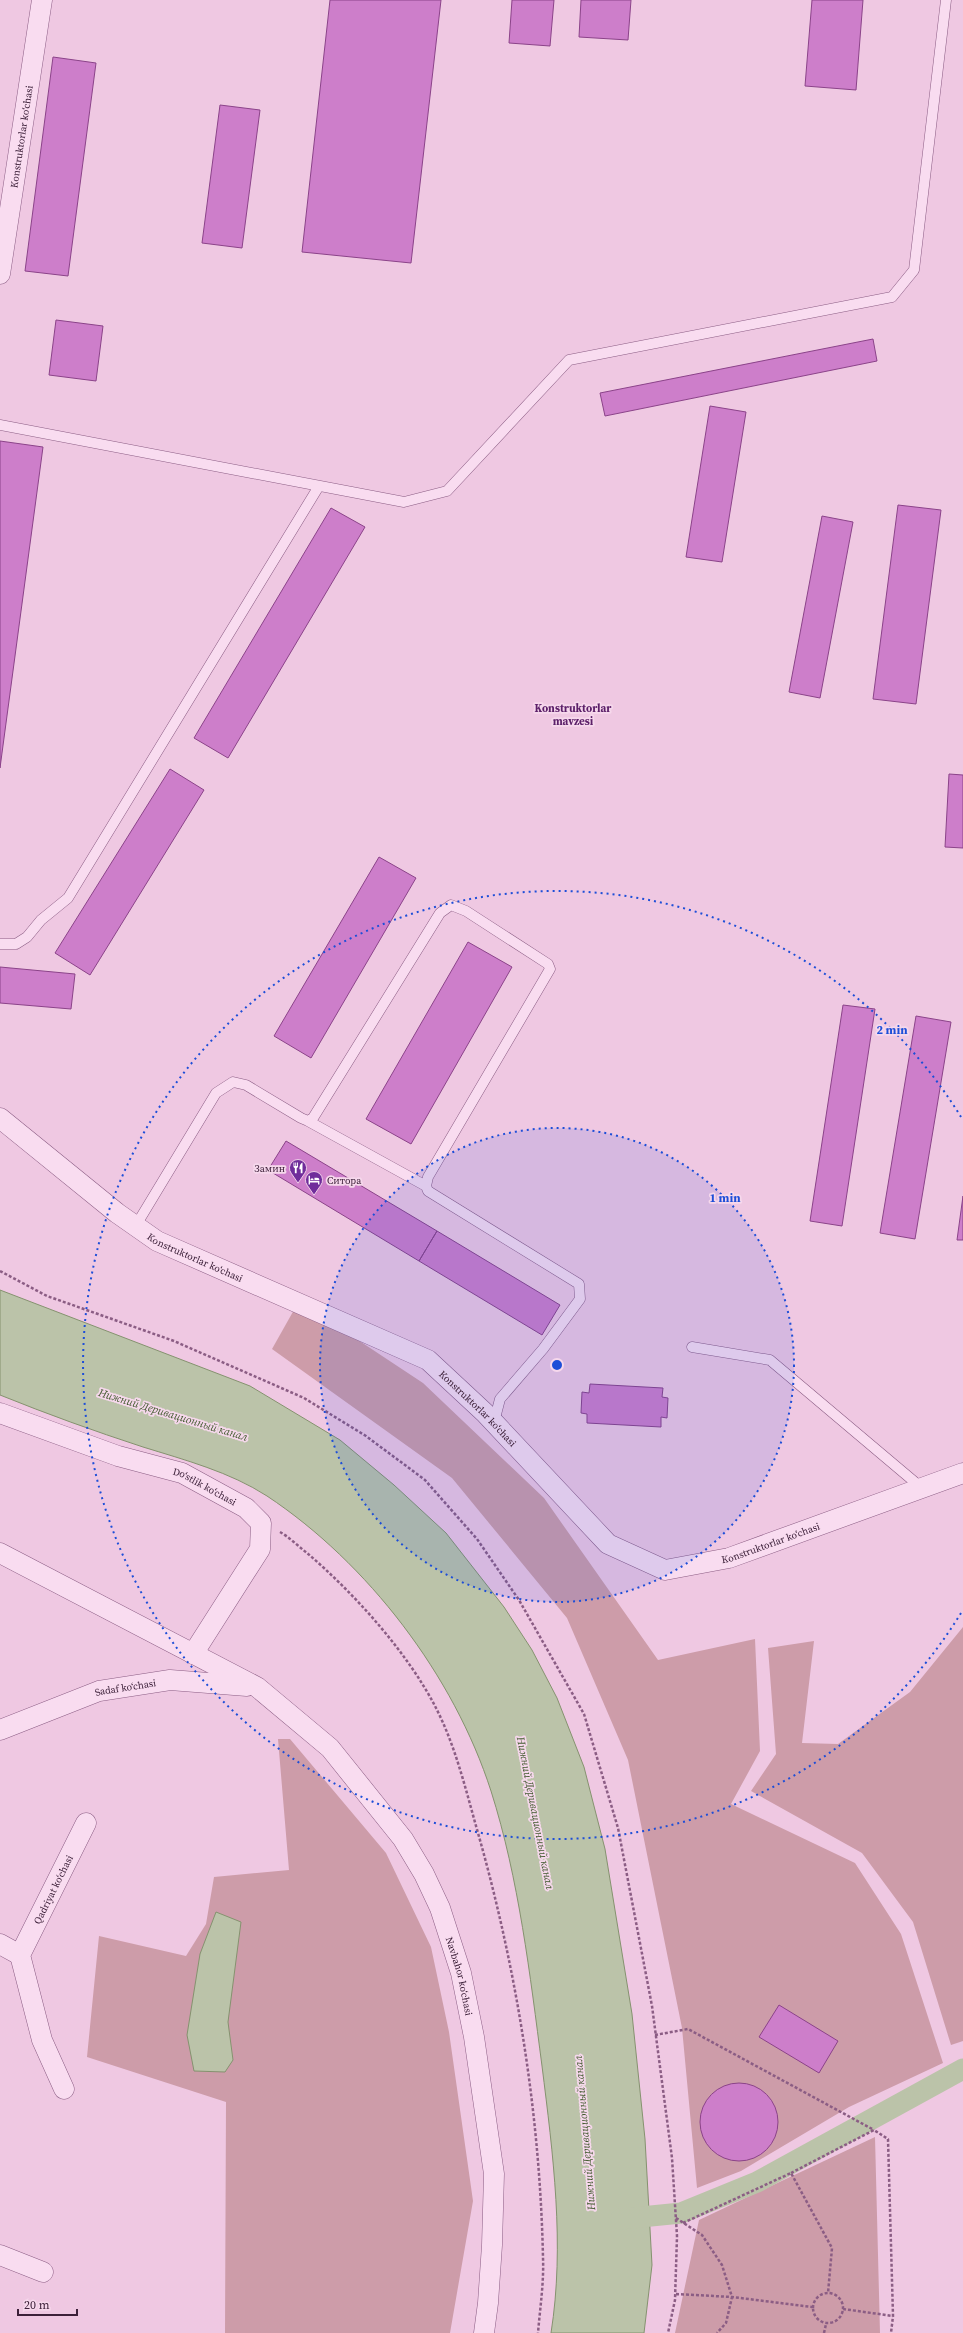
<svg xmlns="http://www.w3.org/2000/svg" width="963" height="2333" viewBox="0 0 963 2333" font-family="'Source Serif 4',serif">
	<rect width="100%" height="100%" fill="#efc8e2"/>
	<path fill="#cd9ca9" d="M299,1301L423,1383L544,1498L658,1660L755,1639L760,1751L731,1804L855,1863L901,1934L943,2063L849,2107L741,2171L697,2188L682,2028L628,1760L567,1618L452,1478L272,1349Z
		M963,1627V2041L951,2045L913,1922L862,1853L751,1791L776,1754L768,1648L814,1641L802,1743L838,1744L910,1692Z
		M278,1739H290L386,1853L431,1947L449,2032L473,2201L450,2333H225L226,2102L87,2057L99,1936L186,1956L206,1924L214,1877L289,1870Z
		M875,2137L880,2333H675L699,2220Z"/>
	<path fill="#bbc3a9" stroke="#85926f" d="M0,1290L250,1386L340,1440L394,1485L446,1533L504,1607L532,1650L557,1698L584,1767L605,1849L632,2014L645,2139L652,2265L644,2333H551C565,2245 553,2154 542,2066C530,1975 519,1879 491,1791C454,1676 368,1563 267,1496C230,1472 185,1460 143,1447C94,1431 47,1414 0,1395Z
		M216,1912L241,1922L228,2022L233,2060L225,2072L194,2071L187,2035L200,1954Z"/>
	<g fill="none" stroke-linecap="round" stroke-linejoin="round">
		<path stroke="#bbc3a9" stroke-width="21" d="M621,2219L681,2213L757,2182L963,2069"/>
	</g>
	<path fill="#cd7eca" stroke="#8b4389" d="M330,0H441L411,263L302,252Z
		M512,0H554L550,46L509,43Z
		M581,0H631L628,40L579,37Z
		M812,0H863L856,90L805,86Z
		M53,57L96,63L68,276L25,271Z
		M220,105L260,110L242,248L202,243Z
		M56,320L103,326L96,381L49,375Z
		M873,339L877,361L605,416L600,393Z
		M710,406L746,412L722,562L686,557Z
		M0,441L43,447L0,768Z
		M898,505L941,510L916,704L873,699Z
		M331,508L365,527L228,758L194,738Z
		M822,516L853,522L820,698L789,692Z
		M170,769L204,790L90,975L55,953Z
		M949,774L963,775V848L945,847Z
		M379,857L416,878L311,1058L274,1036Z
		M468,942L512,967L411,1144L366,1119Z
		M0,967L75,974L71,1009L0,1003Z
		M843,1005L875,1009L842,1226L810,1221Z
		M916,1016L951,1022L915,1239L880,1233Z
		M286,1141L437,1231L419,1261L268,1170Z
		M963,1196V1240H957Z
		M437,1231L560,1305L542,1335L419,1261Z
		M590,1384L663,1388L662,1397L668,1398L667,1418L661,1417V1427L587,1423V1414L581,1413L582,1392L589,1393Z
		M779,2005L838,2041L819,2073L759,2037Z
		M700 2122a39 39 0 1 1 78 0a39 39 0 1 1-78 0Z"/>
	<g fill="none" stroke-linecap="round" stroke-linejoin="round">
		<defs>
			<path id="service" d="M0,425L404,502L447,491L569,360L892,297L914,270L946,0
				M0,944H16L27,937L41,920L68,898L319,486
				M308,1121L426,1186
				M135,1227L216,1093L233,1082L246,1085L301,1118L308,1121L313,1118L440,913L451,905L466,911L548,964L550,969L428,1177L426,1186L428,1191L579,1284L580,1299L543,1349L500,1399L494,1422
				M692,1347L770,1360L923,1489"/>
			<g id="minor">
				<path id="s1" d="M0,274L42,0"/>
				<path id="s2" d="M0,1118L117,1213L157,1241L428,1360L485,1413L608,1544L665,1570L729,1558L963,1473"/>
				<path id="s3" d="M0,1413L118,1456L182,1473L246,1508L261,1523L260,1549L193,1654"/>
				<path id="s4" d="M0,1553L257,1687L330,1748L403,1839L424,1874L440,1908L461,1973L474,2037L494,2174L492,2245L488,2303L484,2333"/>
				<path id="s5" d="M0,1730L99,1691L170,1680L247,1686"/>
				<path d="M0,1944L20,1955"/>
				<path id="s6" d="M64,2089L42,2040L20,1955L86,1823"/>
				<path d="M0,2255L43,2272"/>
			</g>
		</defs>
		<use href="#service" stroke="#8b5d84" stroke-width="11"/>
		<use href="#minor" stroke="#8b5d84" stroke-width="21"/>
		<path stroke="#8b5d84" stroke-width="2.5" stroke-dasharray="3 2" stroke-linecap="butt" d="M0,1271L47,1296L174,1341L304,1398L366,1436L425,1480L477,1539L519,1600L584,1714L618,1828L652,2006L672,2158L677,2236L675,2300L668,2333
			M280,1532C289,1537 298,1546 307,1553C354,1593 408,1653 436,1708C456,1747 466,1791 478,1833C517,1971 540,2115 543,2258C544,2283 540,2308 538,2333
			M655,2035L688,2029L874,2130
			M791,2173L874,2130L888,2139L893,2316L891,2333
			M676,2218L702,2235L722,2265L732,2297L726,2323L717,2333
			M683,2223L791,2173L832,2248L828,2293
			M813 2308a15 15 0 1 1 30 0a15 15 0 1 1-30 0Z
			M676,2294L732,2297L812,2307
			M843,2309L893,2316
			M824,2333L826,2324"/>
		<use href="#service" stroke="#f9dcf0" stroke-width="10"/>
		<use href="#minor" stroke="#f9dcf0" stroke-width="20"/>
	</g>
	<circle cx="557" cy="1365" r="237" fill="#1d4ed8" fill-opacity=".12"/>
	<g fill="none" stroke="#1d4ed8" stroke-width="2" stroke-dasharray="2 4">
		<circle cx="557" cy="1365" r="237"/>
		<path d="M961 1613A474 474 0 1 1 961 1117"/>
	</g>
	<defs>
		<symbol id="restaurant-pin" viewBox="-11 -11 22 30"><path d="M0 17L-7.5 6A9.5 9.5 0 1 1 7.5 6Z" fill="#702d9b" stroke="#f6d8ec"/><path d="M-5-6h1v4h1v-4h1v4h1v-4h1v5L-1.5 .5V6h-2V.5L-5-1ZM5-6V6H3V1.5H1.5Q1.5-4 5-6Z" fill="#fff"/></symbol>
		<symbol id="hotel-pin" viewBox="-11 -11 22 30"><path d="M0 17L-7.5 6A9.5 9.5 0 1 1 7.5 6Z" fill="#702d9b" stroke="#f6d8ec"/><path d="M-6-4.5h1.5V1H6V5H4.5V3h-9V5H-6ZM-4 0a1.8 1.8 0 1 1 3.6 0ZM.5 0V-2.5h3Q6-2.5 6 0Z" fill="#fff"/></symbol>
	</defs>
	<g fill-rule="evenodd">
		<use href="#restaurant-pin" x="288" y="1158" width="20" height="27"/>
		<use href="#hotel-pin" x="304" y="1170" width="20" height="27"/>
	</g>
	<g text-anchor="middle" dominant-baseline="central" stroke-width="3.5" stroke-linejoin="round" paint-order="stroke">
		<g font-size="10" fill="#3c2039" stroke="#f6d8ec">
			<text stroke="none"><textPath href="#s1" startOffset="139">Konstruktorlar ko‘chasi</textPath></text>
			<text stroke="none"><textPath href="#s2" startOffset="241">Konstruktorlar ko‘chasi</textPath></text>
			<text stroke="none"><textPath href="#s2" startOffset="565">Konstruktorlar ko‘chasi</textPath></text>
			<text stroke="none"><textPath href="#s3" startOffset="218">Do‘stlik ko‘chasi</textPath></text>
			<text stroke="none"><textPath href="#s2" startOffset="925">Konstruktorlar ko‘chasi</textPath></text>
			<text stroke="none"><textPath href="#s5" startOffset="133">Sadaf ko‘chasi</textPath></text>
			<text stroke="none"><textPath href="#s6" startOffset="215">Qadriyat ko‘chasi</textPath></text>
			<text stroke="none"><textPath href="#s4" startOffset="651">Navbahor ko‘chasi</textPath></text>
		</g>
		<g font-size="10" fill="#3c2039" stroke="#f6d8ec" text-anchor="end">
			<text x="285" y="1168">Замин</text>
			<text x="327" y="1180" text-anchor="start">Ситора</text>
		</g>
		<g font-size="11" font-weight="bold" fill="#5c2069" stroke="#f6d8ec">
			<text x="573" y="708">Konstruktorlar<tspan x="573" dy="13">mavzesi</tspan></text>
		</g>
		<g font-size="11" font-style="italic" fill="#435b30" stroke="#f6d8ec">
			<text transform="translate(173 1415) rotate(17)">Нижний Деривационный канал</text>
			<text transform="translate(535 1813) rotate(79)">Нижний Деривационный канал</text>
			<text transform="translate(585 2133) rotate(-95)">Нижний Деривационный канал</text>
		</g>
	</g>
	<circle cx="557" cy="1365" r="6" fill="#1d4ed8" stroke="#f6d8ec" stroke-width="2"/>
	<g font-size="12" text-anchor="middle" font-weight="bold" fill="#1d4ed8" stroke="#f6d8ec" stroke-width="3.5" stroke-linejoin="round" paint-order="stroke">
		<text x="892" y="1034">2 min</text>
		<text x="725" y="1202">1 min</text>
	</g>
	<path d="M18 2309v6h59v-6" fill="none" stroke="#3c2039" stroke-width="2"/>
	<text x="24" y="2309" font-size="12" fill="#3c2039" stroke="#f6d8ec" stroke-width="3" paint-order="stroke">20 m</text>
</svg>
